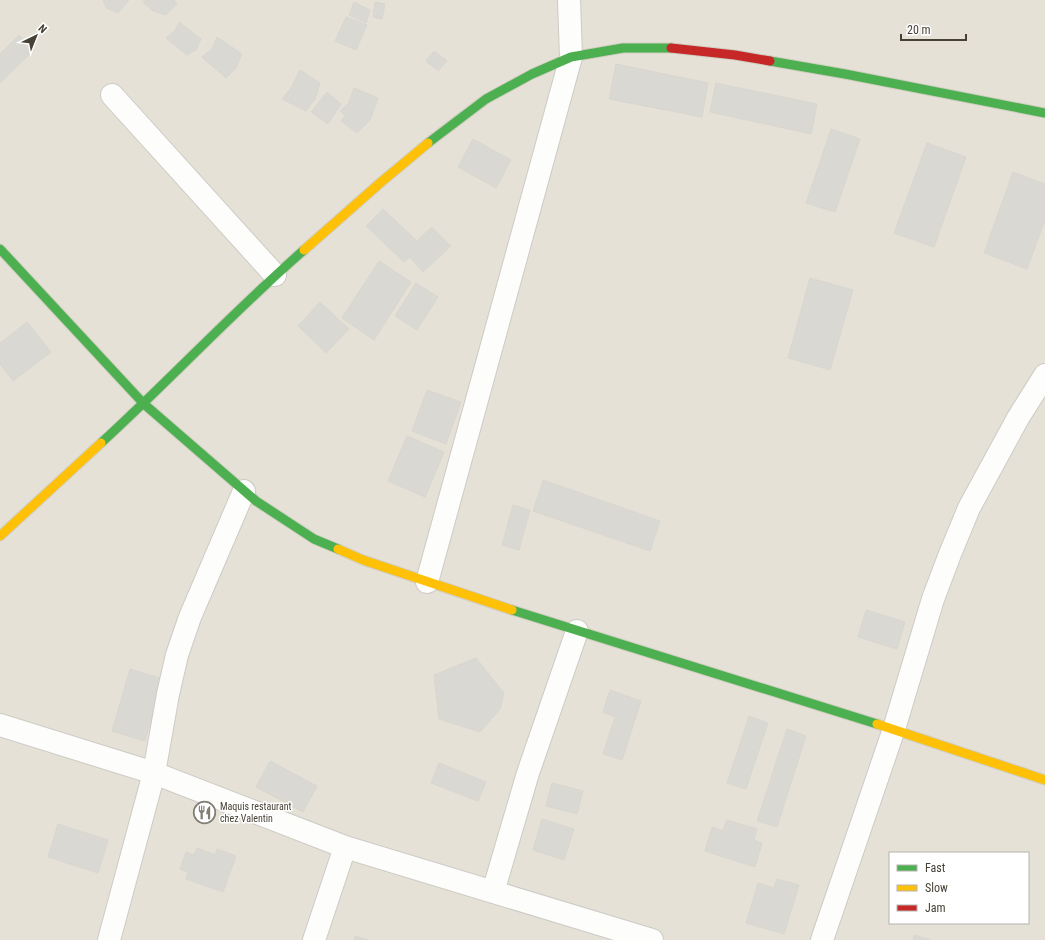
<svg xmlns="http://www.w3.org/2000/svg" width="1045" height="940" viewBox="0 0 1045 940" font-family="'Roboto Condensed',sans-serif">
	<rect width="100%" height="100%" fill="#f0efea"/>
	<path fill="#e5e1d7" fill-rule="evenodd" d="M0,0H1045V940H0ZM890,853H1028V923H890Z"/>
	<path fill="#dad8d2" stroke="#d9d6cf" d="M103,0H129L118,13L106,8Z
		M146,0H174L177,4L166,15L153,11L143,2Z
		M354,2L370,10L366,23L349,15Z
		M375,2L385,4L382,19L373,17Z
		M346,17L367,25L356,50L335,41Z
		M179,22L201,39L196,50L187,55L166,38L175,31Z
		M19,35L34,50L0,83V54Z
		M217,37L242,54L236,68L226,78L202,57L212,49Z
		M434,51L447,61L438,71L426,61Z
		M616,64L708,83L702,117L609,99Z
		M300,70L320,83L315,99L306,111L282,99L291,88Z
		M716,83L817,104L811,134L710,112Z
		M354,88L378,98L370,120L357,133L341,121L345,116L340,111L348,104Z
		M327,92L341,104L328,124L311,112Z
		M831,129L860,139L835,212L806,203Z
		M473,139L511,160L496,188L458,167Z
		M927,143L966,157L934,247L894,233Z
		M1013,172L1045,184V220L1027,269L984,253Z
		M383,209L417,241L432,227L451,246L423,272L410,257L404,262L366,226Z
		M379,261L411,282L374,340L342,318Z
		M810,278L853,290L830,370L788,358Z
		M416,283L438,297L417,330L395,316Z
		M320,302L349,329L326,353L298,326Z
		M27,322L51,352L13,381L0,364V343Z
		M427,390L461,402L446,444L412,431Z
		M407,436L444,452L425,497L388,481Z
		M543,480L660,521L650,551L533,511Z
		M513,505L530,510L519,550L502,545Z
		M866,610L905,622L897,649L858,637Z
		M476,658L504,693L500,709L480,732L439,719L434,675Z
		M130,669L163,679L145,741L112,731Z
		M610,690L641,701L622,760L603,754L615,717L603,712Z
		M749,716L768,723L746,789L727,783Z
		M787,729L806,736L777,827L757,821Z
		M270,761L317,786L303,812L256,787Z
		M439,763L486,782L478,801L431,783Z
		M552,783L583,791L577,814L546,806Z
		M542,819L574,829L564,860L533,850Z
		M727,820L757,829L754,840L762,843L755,867L705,851L712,827L723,831Z
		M58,824L108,840L98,873L48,857Z
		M197,848L215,855L217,849L236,856L223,892L186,879L188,872L180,869L186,852L194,855Z
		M777,879L799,885L784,934L746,923L758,883L774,888Z
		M914,935L931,940H913Z
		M355,936L368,940H354Z"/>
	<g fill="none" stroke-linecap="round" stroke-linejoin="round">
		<defs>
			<path id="street" d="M112,95L275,275
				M427,582L571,57L569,0
				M0,725L154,773L345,847L652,940
				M493,892L528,773L577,631
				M109,940L154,773L168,694L177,655L190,617L244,491
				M314,940L345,847
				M822,940L894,729L933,599L950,554L969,508L1018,418L1045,375"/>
			<path id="fast" d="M770,61L845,74L1045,113
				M428,143L486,99L532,74L571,57L623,48H671
				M0,249L144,404L256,501L314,539L338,549
				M101,443C170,380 234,311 304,250
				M512,610L877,724"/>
			<path id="slow" d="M304,250L380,183L428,143
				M0,536L101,443
				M338,549L363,560L512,610
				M877,724L1045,780"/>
			<path id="jam" d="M671,48L735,55L770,61"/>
		</defs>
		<use href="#street" stroke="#cdcbc5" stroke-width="24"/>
		<use href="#fast" stroke="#d0cdc0" stroke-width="11"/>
		<use href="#slow" stroke="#d0cdc0" stroke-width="11"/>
		<use href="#jam" stroke="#d0cdc0" stroke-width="11"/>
		<use href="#street" stroke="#fdfdfc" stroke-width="22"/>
		<use href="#fast" stroke="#4caf50" stroke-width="9"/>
		<use href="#slow" stroke="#ffc107" stroke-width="9"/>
		<use href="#jam" stroke="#c62828" stroke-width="9"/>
	</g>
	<defs>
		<symbol id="restaurant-ring" viewBox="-11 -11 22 22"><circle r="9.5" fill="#fff" stroke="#827e74" stroke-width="1.5"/><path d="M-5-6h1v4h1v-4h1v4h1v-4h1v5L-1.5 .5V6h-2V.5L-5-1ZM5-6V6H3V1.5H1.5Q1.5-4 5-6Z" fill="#827e74"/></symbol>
	</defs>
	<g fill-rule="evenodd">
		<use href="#restaurant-ring" x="192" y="800" width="25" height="25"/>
	</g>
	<g text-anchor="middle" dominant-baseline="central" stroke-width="3" stroke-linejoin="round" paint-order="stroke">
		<g font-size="10" fill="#474135" stroke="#fff" text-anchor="start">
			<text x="220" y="806">Maquis restaurant<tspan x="220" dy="12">chez Valentin</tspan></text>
		</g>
	</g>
	<rect x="889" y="852" width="140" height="72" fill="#ffffff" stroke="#b5b3ae"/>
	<rect x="897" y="865" width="20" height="6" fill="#4caf50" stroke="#b5b3ae"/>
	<text x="925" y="872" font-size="12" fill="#474135">Fast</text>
	<rect x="897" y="885" width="20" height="6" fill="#ffc107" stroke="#b5b3ae"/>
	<text x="925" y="892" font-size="12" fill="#474135">Slow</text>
	<rect x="897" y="905" width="20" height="6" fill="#c62828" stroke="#b5b3ae"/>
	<text x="925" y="912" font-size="12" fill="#474135">Jam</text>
	<g transform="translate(36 36) rotate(43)" stroke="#ffffff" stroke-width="3" paint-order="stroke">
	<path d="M0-3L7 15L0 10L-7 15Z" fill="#474135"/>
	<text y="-6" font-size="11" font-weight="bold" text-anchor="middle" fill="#474135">N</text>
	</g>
	<path d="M901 34v6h65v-6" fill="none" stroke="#474135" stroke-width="2"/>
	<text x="907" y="34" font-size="12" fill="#474135" stroke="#ffffff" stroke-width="3" paint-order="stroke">20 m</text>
</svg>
